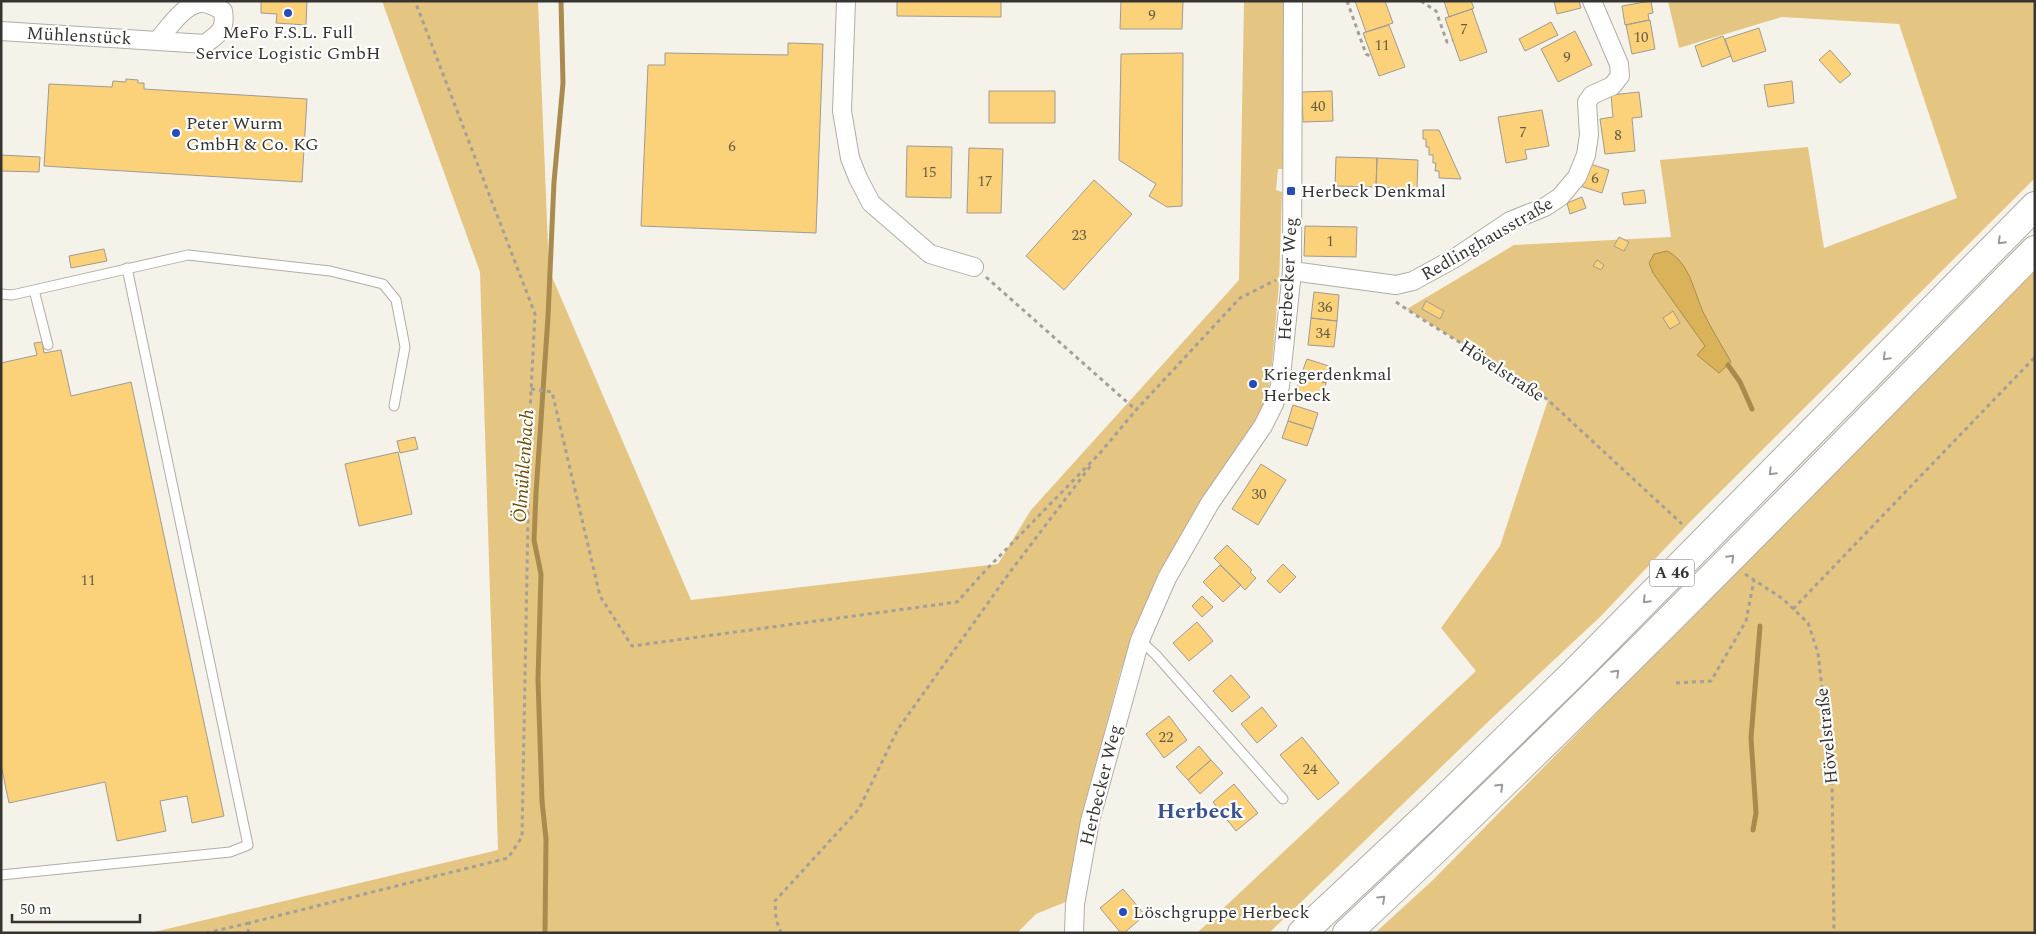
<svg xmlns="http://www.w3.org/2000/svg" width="2036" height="934" viewBox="0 0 2036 934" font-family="Spectral,serif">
	<rect width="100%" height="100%" fill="#f5f2ea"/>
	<path fill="#e5c582" d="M382,1H538L549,270L691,600L998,564L1031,510L1239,280L1244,1H1284L1283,169H1278L1276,190L1282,192L1279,284L1271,375L1267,399L1256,423L1155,585L1121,670L1081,821L1068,901L1036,914L1017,933H150L498,850L480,272Z
		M1668,1H2035V178L1689,523L1601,616L1492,718L1269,933H1197L1476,671L1441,628L1500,546L1548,400L1529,386L1407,309L1514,245L1671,237L1660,160L1808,147L1824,248L1957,198L1899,24L1782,17L1679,48Z
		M2035,267V933H1375L1433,880Z"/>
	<path fill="#dab259" stroke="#a98c4d" d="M1667,251C1690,262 1694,293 1704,314C1712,330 1722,346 1731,362L1719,373L1697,355L1705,346L1653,273L1649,263L1654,254Z"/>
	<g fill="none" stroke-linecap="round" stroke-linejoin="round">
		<path stroke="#a98c4d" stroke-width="5" d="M1728,365L1740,382L1752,409
			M1753,830L1756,813L1751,738L1760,626
			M545,933L546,839L542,801L538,679L541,574L534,540L536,493L548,317L554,182L563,83L561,1"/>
	</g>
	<path fill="#fbd279" stroke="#9f9b94" d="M261,1H307L306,25L276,23L277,14L261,13Z
		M897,1H1001V17L897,16Z
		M1121,1H1183L1182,29H1120Z
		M1355,1H1385L1393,23L1366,32Z
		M1444,1H1471L1474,8L1449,17Z
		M1554,1H1579L1581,8L1557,14Z
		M1651,1L1653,13L1648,14L1649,20L1625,25L1622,6Z
		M1472,9L1487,52L1460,61L1445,18Z
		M1650,20L1655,49L1632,54L1626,25Z
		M1551,22L1558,35L1525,51L1519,39Z
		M1389,25L1405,67L1379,76L1363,33Z
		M1759,28L1766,51L1733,62L1725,39Z
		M1575,31L1592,65L1558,82L1541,49Z
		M1723,36L1731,56L1702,67L1695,46Z
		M788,43L823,44L816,233L641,226L648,65H665V53L788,55Z
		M1830,50L1851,74L1840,83L1819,60Z
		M1183,53L1182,206L1167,207L1149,196L1156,184L1119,160L1121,54Z
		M126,79L138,80V83H144V89L307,99L302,182L44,166L49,84L112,87L113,81L126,82Z
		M1792,81L1794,103L1768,107L1764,85Z
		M989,91H1055V123H989Z
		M1332,91L1333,121L1303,122L1302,92Z
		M1639,92L1642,117L1632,118L1635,151L1605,154L1600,119L1613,117L1611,95Z
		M1542,110L1549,146L1525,150L1527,159L1506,163L1498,117Z
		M1423,130H1439L1461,179L1439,178V171H1435L1436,163H1433V155H1429V147H1426V139H1423Z
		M907,146L952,147L951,198L906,197Z
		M969,148L1003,149L1001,213H967Z
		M1,155L40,157L39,172L1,171Z
		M1336,157L1377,158L1376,187L1335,186Z
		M1377,158L1418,160L1417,189L1376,187Z
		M1587,163L1609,170L1602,193L1580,186Z
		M1094,180L1132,214L1064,290L1026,256Z
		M1644,190L1646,203L1624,205L1622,193Z
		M1582,197L1586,208L1570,214L1567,203Z
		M1305,226L1357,227L1356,257L1304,256Z
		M1619,237L1629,242L1624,251L1614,246Z
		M104,249L107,261L71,268L69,256Z
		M1597,260L1604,265L1601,270L1593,266Z
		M1314,292L1339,295L1337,321L1311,318Z
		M1426,301L1444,311L1440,319L1422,309Z
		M1673,311L1680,323L1670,329L1663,318Z
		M1311,318L1337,321L1334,347L1308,345Z
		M42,342L44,353L61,350L71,396L131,382L224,816L192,823L187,796L160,801L166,831L117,841L105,782L9,803L1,765V363L37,355L34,343Z
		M1307,359L1332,367L1326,383L1301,375Z
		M1301,375L1326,383L1321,400L1296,392Z
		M1293,405L1318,413L1313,429L1288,421Z
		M1288,421L1313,429L1307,446L1282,438Z
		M415,437L418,449L400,453L397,441Z
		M398,452L412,514L359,526L345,464Z
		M1261,464L1286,480L1258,525L1232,509Z
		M1227,545L1252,570L1250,572L1256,578L1245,590L1214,558Z
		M1283,564L1296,577L1280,593L1267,581Z
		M1220,565L1241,585L1223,602L1203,582Z
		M1202,596L1213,607L1202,617L1192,606Z
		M1197,622L1213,641L1189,661L1173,643Z
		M1231,675L1250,697L1232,712L1213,691Z
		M1262,707L1277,726L1257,743L1241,724Z
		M1169,716L1187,740L1164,758L1146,734Z
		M1302,737L1339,783L1318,800L1280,755Z
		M1199,746L1211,760L1188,780L1176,767Z
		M1211,760L1223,773L1200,794L1188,780Z
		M1234,784L1258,813L1236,831L1213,802Z
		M1123,889L1145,915L1124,933H1121L1100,908Z"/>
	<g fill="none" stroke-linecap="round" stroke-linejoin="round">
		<defs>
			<path id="lane" d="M34,290L48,345
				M1,294L12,295L188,255L330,271L383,284L396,300L405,347L394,406
				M1140,640L1156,655L1283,799
				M1,875L230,852L248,845L127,268"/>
			<path id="street" d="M846,1L842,111L850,158L858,178L871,203L930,254L974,267
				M1,31L205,44C220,33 226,30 223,11C216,7 208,2 200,3C183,5 168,29 158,40
				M1292,271L1396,285L1413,281L1455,258L1510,221L1545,207L1560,197L1577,177L1586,155L1589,135L1587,102L1592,95L1612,86L1620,76L1619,64L1592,1
				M1074,933L1075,904L1090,821L1140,640L1167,578L1210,503L1263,426L1274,404L1280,386L1292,271L1293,1"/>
			<path id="highway" d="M1302,933L1429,814L1577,670L2035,206
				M1347,933C1583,712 1808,480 2035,250"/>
		</defs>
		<use href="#lane" stroke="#b1ada6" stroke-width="11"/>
		<use href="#street" stroke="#b1ada6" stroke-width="20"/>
		<use href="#highway" stroke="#b1ada6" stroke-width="30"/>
		<path stroke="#a3a09a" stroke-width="3" stroke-dasharray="4 4" stroke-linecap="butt" d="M1347,1L1366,54L1372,57
			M1421,1L1436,11L1447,42L1453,40
			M986,277L1136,410
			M1396,302C1446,336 1500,364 1548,400L1682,524
			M531,389L552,392L600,596L632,646L957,602L985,571L1100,453L1136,410L1240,298L1276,280
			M1745,574L1783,599L1808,623L1818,653L1832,774L1834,933
			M1793,609L2035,357
			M1676,683L1711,681L1746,621L1754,580
			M206,933L249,923
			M248,933L249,923L508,858L522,837L530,411L535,314L415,1
			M781,933L776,919L775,901L859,809L898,729L1010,572L1092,464"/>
		<use href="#lane" stroke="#fff" stroke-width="9"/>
		<use href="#street" stroke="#fff" stroke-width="18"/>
		<use href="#highway" stroke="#fff" stroke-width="28"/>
	</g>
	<defs><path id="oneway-chevron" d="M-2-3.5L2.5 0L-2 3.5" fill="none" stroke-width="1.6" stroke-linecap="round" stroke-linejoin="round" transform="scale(1.25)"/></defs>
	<g stroke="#9a9a98">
		<use href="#oneway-chevron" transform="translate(2001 241) rotate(135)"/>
		<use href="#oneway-chevron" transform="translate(1886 357) rotate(135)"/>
		<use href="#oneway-chevron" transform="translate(1772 472) rotate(135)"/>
		<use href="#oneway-chevron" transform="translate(1731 558) rotate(-45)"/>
		<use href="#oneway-chevron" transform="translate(1646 600) rotate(135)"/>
		<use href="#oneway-chevron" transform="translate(1616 673) rotate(-45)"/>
		<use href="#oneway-chevron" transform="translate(1500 787) rotate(-44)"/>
		<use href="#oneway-chevron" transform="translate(1382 899) rotate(-43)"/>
	</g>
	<g fill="#264cba" stroke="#fff" stroke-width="2">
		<circle cx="288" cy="13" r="5"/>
		<circle cx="176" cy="133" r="5"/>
		<rect x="1286" y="186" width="10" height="10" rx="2.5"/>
		<circle cx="1253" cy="384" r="5"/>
		<circle cx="1123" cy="912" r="5"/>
	</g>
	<g text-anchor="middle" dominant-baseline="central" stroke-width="4.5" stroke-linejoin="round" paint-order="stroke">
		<g font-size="15" fill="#675c43">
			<text x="1152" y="15">9</text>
			<text x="1464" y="29">7</text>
			<text x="1641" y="37">10</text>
			<text x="1382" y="45">11</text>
			<text x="1567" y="57">9</text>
			<text x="1318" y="106">40</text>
			<text x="1523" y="132">7</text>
			<text x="1618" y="135">8</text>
			<text x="732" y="146">6</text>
			<text x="929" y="172">15</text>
			<text x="1595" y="178">6</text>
			<text x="985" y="181">17</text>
			<text x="1079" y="235">23</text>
			<text x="1330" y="241">1</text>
			<text x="1325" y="307">36</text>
			<text x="1323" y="333">34</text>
			<text x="1259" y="494">30</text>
			<text x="88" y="580">11</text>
			<text x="1166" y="737">22</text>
			<text x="1310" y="769">24</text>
		</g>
		<rect fill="#fff" stroke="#72716f" stroke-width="1" x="1649.5" y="559.5" width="45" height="27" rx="4"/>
		<g font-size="16" font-weight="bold" fill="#363431">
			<text x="1672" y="573">A 46</text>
		</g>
		<g font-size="18" fill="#363431" stroke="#fff" text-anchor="start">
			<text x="288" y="32" text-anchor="middle">MeFo F.S.L. Full<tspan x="288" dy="21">Service Logistic GmbH</tspan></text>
			<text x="186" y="123">Peter Wurm<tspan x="186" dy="21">GmbH &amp; Co. KG</tspan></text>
			<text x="1301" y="191">Herbeck Denkmal</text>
			<text x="1263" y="374">Kriegerdenkmal<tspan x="1263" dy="21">Herbeck</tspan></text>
			<text x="1133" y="912">Löschgruppe Herbeck</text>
		</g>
		<g font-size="18" fill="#363431" stroke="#fff">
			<text transform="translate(79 36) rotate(3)">Mühlenstück</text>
			<text transform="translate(1487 239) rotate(-30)">Redlinghausstraße</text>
			<text transform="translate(1288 279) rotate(-87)">Herbecker Weg</text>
			<text transform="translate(1502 371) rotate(33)">Hövelstraße</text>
			<text transform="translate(1827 736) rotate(-96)">Hövelstraße</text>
			<text transform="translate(1101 785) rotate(-76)">Herbecker Weg</text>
		</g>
		<g font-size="19" font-style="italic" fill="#684e04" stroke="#fff">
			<text transform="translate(524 466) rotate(-86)">Ölmühlenbach</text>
		</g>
		<g font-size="22" font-weight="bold" fill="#3b548e" stroke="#fff">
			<text x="1200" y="811">Herbeck</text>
		</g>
	</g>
	<rect width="2036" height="934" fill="none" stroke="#363431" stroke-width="5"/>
	<path d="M12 914v8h128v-8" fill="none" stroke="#363431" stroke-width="2.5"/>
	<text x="20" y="914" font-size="15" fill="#363431" stroke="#ffffff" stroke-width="4" paint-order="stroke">50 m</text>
</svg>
